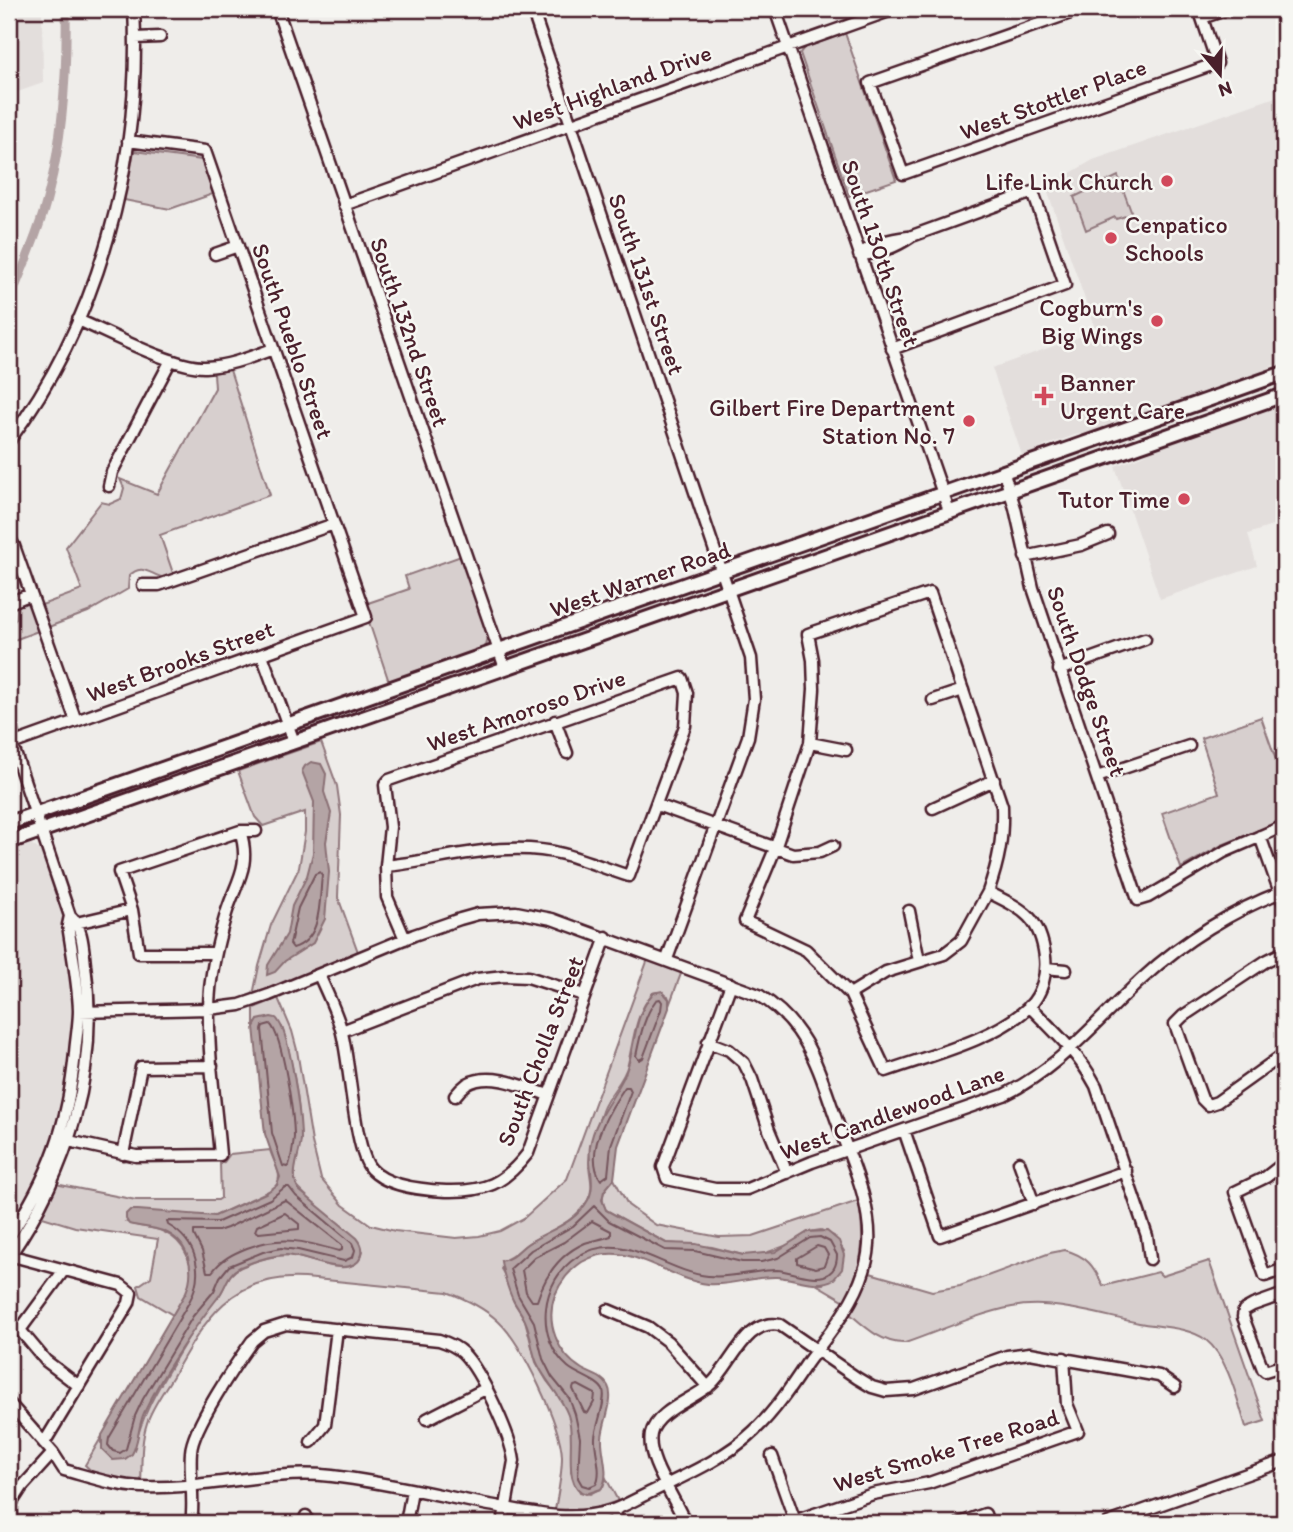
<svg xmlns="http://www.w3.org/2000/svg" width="1293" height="1532" viewBox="0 0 1293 1532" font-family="Itim,sans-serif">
	<rect width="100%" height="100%" fill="#efedea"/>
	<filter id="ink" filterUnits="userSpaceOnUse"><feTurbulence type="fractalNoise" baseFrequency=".0143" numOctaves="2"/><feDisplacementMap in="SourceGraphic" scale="14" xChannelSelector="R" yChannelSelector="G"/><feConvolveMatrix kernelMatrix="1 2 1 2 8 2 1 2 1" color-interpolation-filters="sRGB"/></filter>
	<g filter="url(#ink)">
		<path fill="#e3dedc" d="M9,9H42L43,83L9,95Z
			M1284,94V360L1253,376L1104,430L1075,435L1047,445L1023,458L992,368L1096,331L1046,187L1093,160Z
			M1284,403V522L1248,534L1257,566L1160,599L1115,466L1140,457L1166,444Z
			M31,844L41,851L63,915L69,942L75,1012V1036L58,1130L40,1176L9,1232V851Z"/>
		<path fill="#d7cfce" stroke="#90777c" stroke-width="2" d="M845,33L896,180L849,196L800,53L804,48Z
			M134,151L202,160L213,194L170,209L124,200Z
			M1118,176L1132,214L1116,219L1115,217L1086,230L1074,197Z
			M230,370L270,495L160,535L174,576L165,578C150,575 142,562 129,576L128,589L88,612L9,642V626L16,619L17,605L20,603H27L31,609L82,590L66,547L101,502L110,504L121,499L124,488L120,479L157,494L215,388L214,373Z
			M461,556L488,636L486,647L389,682L369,622L370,612L368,603L409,589L405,576Z
			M9,701L20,735L9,739Z
			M1261,717L1284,783V820L1222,845L1181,868L1162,813L1219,793L1201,738Z
			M321,742L337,786L341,815L338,897L358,952L253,995L259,966L271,925L299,868L305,832V812L263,826L255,817L238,771Z
			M648,959L682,971L670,1003L668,996L657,992L653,993C635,1014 634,1038 628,1064C624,1082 608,1094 602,1111C598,1124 589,1149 589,1163C589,1176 595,1187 588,1200C576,1221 552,1230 532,1241C520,1247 515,1258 501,1261L503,1266L501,1269L506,1277L514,1302L525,1320L536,1362L547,1381L563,1401L569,1416L573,1439L571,1472L580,1492L590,1494L603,1487L606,1478L618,1501L590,1510H555C558,1493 562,1475 562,1457C561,1425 522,1343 498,1321C483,1307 466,1299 447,1292L305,1278C232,1273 205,1319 173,1376C164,1391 152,1407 147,1423C140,1444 142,1466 141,1487L101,1480L85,1465L101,1438V1443L134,1449C143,1411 160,1385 179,1353C188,1339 195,1324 205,1312C209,1306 215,1301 219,1296C227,1284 227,1273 241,1267C255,1261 272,1255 288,1255C311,1257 354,1284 363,1251L296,1186C291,1171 300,1152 300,1136C300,1102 292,1059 282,1027L255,1023L254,1027V1008L278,998L292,1031L297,1050L312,1142L321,1179L343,1205L371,1225L395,1231L456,1238L479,1236L500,1231L524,1218L567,1179Z
			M270,1150C274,1164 286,1177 273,1189L215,1216L127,1222C138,1228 152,1226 164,1232C184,1241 196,1265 189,1286C185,1297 178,1306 173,1315L141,1296L138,1286L151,1277L158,1239L75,1227L39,1216L55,1184L136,1200H218L221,1198L220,1163L224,1162L230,1154Z
			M614,1179L628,1205L656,1225L719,1237L753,1236L858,1201C866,1240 863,1265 845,1301L816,1284H823L844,1251L834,1236L821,1230L808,1232L788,1245L760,1255H743L712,1247L666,1243L606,1210C599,1197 604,1189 614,1179Z
			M1065,1250C1087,1256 1094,1266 1103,1286L1158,1272L1162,1276L1209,1261L1265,1421L1246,1427C1238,1402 1228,1357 1206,1340C1189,1327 1160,1327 1139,1323C1099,1315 1052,1299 1012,1307C976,1314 940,1331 905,1343C883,1344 866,1328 850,1314L870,1273L932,1291L960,1286L1050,1253Z"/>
		<path fill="#b4a4a5" stroke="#8a6f74" stroke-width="2" d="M311,762L321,764L326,774L324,792L331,813L326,842L329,872L325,919L313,943L285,961L275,972L267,975L268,965L287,934L292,906L307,876L313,853L314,802L302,771L305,766Z
			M662,991L669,999V1008L618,1146L614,1179L604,1191L602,1200L606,1210L666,1243L696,1244L743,1255L775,1252L808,1232L827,1231L839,1241L844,1255L842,1269L834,1279C816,1289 796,1278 777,1277C753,1276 732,1286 708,1284C665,1279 626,1236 582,1262C570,1270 561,1281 555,1295C545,1322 557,1354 582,1369C590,1374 603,1376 608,1386C615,1399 603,1422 602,1438C601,1454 611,1475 601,1489L586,1494C560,1486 577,1440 568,1415C561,1396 547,1383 538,1365C531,1352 532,1337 526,1323C523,1314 517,1308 513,1300C508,1290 502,1269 501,1261C514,1259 518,1250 527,1244C548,1230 575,1224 588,1200C597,1184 587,1164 590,1146C595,1117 613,1100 625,1074C637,1046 631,1020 653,993Z
			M271,1017C276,1018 276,1017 279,1022C291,1040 301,1117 301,1139C300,1157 288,1176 300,1191L357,1238C362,1244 364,1250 361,1257C351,1280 306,1256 287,1255C271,1255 254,1261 240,1267C227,1274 227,1285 219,1296C191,1332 163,1372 144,1413C138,1426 139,1442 132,1454L125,1459L113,1460L102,1449V1435L186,1292C196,1268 188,1241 163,1231C152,1227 140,1227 129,1224L126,1219V1214L130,1210H138L215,1216L266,1193L277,1185L280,1177L265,1134L254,1027L258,1020Z"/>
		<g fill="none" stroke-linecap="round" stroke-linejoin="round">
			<path stroke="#74545c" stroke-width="2" d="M320,872L322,875C319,900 323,939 293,948L290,944L298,908L315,874Z
				M660,999L662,1002L661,1010L643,1058L639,1060L636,1056C640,1037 644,1016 656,1000Z
				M270,1024C283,1036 294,1117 294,1137C293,1147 292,1156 289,1165L287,1167L283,1166L272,1133L262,1029L263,1026Z
				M629,1087L631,1091L611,1145L608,1175L601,1180C583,1153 609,1110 625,1087Z
				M285,1187H289L296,1196L352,1243L355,1250L353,1257L344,1261L298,1250L281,1248L263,1252L229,1266L220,1277L214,1291L193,1316L143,1399L135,1416L126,1449L120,1453L113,1451L108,1445L109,1438L188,1304C205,1274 198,1242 168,1225L167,1221L218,1222L270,1199Z
				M285,1200L342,1245V1250L339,1251C304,1241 282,1235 247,1248C232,1254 222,1259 212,1272H207L202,1251L194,1235V1231H218L227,1228Z
				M594,1206L609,1221L665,1250L695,1251L742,1262H761L778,1258L810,1238L820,1237L830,1242L837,1255C837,1265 833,1273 824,1276C810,1280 791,1271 777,1270C753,1270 732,1279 708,1276C662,1271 623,1227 577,1257C540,1281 534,1337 568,1367C577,1375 598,1380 603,1390C607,1400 596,1425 595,1437C594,1451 603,1471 596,1484L589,1487L582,1485L578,1478L580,1438L575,1414L569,1398L552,1377L543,1359L534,1322L518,1295L510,1269L531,1250L573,1226Z
				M285,1213L299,1224V1229L259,1233L255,1231L257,1226Z
				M592,1221L611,1231V1236C603,1239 594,1240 585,1243C560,1254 545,1275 537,1301H532L526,1292L522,1270L535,1257L564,1242Z
				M817,1246L824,1248L828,1255L824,1266L816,1268L797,1263V1258Z
				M578,1385L595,1394L594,1402L588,1413L584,1412L573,1389L574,1386Z"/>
			<path stroke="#b4a4a5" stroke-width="9" d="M9,303C23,266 40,230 49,191C64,132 67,69 66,9"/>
			<defs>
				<path id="minor" d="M277,9L505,668
					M532,9L751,658L754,699L748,737L667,959
					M775,9L949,511
					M1082,9L870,83L903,174L1217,63L1199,9
					M1202,18L1228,9
					M135,38L160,37
					M344,205L895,9
					M215,254L238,246
					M859,255C879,254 896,247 912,236L1033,192L1065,285L892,349
					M859,255C874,243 890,239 908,237
					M78,320C109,333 174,368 205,367C230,366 251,357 273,349
					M9,441C100,319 142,160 134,9
					M1004,473L1015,508L1033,588L1138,900L1148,897L1224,852L1284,826
					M109,486L112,472L171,360
					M9,537L14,546L76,721
					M1025,557L1081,545L1108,534
					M143,585H159L334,524
					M930,593L1002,806C1003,840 999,860 988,892C1022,909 1040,916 1045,957C1047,974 1042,994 1029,1007C994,1040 931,1055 886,1071L850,994L806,950L745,921L775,849L810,743L814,689L813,660L808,634Z
					M9,603L31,594
					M262,655L294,742
					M1059,670L1145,639
					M933,700L963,690
					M555,721L567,753
					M810,743L846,750
					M9,745L366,617L205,151L128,141
					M1097,777L1189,746
					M657,805L793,854L820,852L833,846
					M933,808L994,780
					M1260,836L1284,904
					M386,866C444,860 504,839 563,854C585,860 607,869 629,876L685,726L687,693L682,678L389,780L385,785L390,827L386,866L387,897L405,939
					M909,911L919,961
					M72,924L132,910
					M1284,952L1266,961L1183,1016L1175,1024L1202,1099L1208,1105L1217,1102L1284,1054
					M215,953H139L132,910L119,872L240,831H256
					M1046,968L1066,970
					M319,975C327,993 336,1011 341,1029C350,1059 354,1151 371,1169C387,1187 424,1190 446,1191C485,1192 504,1184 528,1153L606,937
					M731,984L663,1167L667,1179L715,1189H747L812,1162L1004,1095C1062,1066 1096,1021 1143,978C1183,941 1233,910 1284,891
					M850,994L886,972L944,954L961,941L988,892
					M1029,1006C1055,1032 1079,1054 1096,1086L1147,1236L1150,1259
					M342,1031L477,979L504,976L528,977L584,995
					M708,1042L729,1050L744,1063L752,1079L769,1130L787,1173
					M455,1096C458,1092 463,1087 467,1084C491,1071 525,1087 548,1095
					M904,1130L940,1236L1126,1171
					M60,1139L136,1156L220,1155C216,1107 208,1058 209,1010C209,977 217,945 226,914C235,883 252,867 240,831
					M123,1154L141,1067L212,1066
					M1019,1162L1034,1204
					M1284,1163L1266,1177L1235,1192L1265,1276L1284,1269
					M9,1237C50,1176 68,1125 75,1053C76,1039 79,1024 79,1010C78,982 72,953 68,925L70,916
					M9,1255L121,1285L131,1293L129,1303L44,1443
					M9,1257C68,1171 100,1071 85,965C83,948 83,927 70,916L12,744
					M64,1270L20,1330L46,1361L79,1386
					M1284,1294L1253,1305L1244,1310L1243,1317L1263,1369L1265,1371L1284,1365
					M608,1310L648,1327L668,1342L708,1387
					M9,1403L53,1453L64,1470C90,1477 116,1486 142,1487C205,1490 268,1469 332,1476C384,1482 437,1495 489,1505C529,1512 569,1523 610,1511C623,1507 636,1499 649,1493C684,1476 726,1458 754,1431C775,1411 791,1387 807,1363C833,1328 866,1291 869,1245C872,1202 849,1156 835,1116C817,1065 807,1025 759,995L552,919L516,912L478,914L460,919L414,935L269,995L240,1005L209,1009L79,1012
					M427,1419L485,1389
					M311,1442L325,1425L337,1329
					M772,1456L795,1521
					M613,1510L618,1523
					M12,1523L11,1504L22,1487L53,1453
					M191,1523C195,1499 189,1476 191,1452C192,1428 237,1362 252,1341L264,1331L286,1324L439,1340C448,1343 456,1346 463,1353C481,1371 511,1436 514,1461L503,1523
					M303,1523L306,1516
					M406,1523L412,1490
					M685,1523C676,1498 646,1461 651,1434C656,1411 694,1399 711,1384C732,1365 746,1318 780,1325L857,1378L872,1387L886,1391L914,1389L1007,1356L1030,1353L1159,1376L1175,1387
					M788,1523L873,1494L929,1483L1078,1431L1067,1404L1064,1358
					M960,1523L985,1514L988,1523
					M1108,1523L1284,1461"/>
				<path id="major" d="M1283,9L1284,13
					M9,823L1284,373
					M9,842L1284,395"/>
			</defs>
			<use href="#minor" stroke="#4a1f2b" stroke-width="15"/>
			<use href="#major" stroke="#4a1f2b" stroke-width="18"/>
			<use href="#minor" stroke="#f6f6f2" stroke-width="10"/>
			<use href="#major" stroke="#f6f6f2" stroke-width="12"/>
		</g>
	</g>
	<g fill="#d1495b" stroke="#f6f6f2" stroke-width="2.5">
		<circle cx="1167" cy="181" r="7"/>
		<circle cx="1111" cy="238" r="7"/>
		<circle cx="1157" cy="321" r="7"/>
		<path d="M1040.5 385.5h7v7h7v7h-7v7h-7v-7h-7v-7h7z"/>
		<circle cx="969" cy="421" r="7"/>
		<circle cx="1184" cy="499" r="7"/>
	</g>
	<g text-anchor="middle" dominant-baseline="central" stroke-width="5" stroke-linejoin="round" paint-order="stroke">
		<g font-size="24" fill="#4a1f2b" stroke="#f6f6f2">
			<text transform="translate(612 87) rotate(-20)">West Highland Drive</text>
			<text transform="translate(1053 99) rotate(-20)">West Stottler Place</text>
			<text transform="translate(881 253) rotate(71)">South 130th Street</text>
			<text transform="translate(647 284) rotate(71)">South 131st Street</text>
			<text transform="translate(410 332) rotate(71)">South 132nd Street</text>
			<text transform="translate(293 341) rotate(71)">South Pueblo Street</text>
			<text transform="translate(640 579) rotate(-19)">West Warner Road</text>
			<text transform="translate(180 661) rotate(-20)">West Brooks Street</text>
			<text transform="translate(1087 681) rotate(71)">South Dodge Street</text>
			<text transform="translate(526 710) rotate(-19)">West Amoroso Drive</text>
			<text transform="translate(540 1051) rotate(-69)">South Cholla Street</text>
			<text transform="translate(892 1112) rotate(-20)">West Candlewood Lane</text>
			<text transform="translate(946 1450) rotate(-17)">West Smoke Tree Road</text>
		</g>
		<g font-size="24" fill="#4a1f2b" stroke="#f6f6f2" text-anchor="end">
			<text x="1153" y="181">Life Link Church</text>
			<text x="1125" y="224" text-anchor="start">Cenpatico<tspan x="1125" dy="28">Schools</tspan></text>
			<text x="1143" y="307">Cogburn's<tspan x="1143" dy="28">Big Wings</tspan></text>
			<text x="1060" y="382" text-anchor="start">Banner<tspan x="1060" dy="28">Urgent Care</tspan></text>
			<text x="955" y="407">Gilbert Fire Department<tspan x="955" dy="28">Station No. 7</tspan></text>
			<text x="1170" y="499">Tutor Time</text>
		</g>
	</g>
	<rect width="1293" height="1532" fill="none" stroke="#f6f6f2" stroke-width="35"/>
	<rect x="18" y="18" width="1258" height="1497" fill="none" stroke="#4a1f2b" stroke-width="2.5" filter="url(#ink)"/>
	<g transform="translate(1220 74) rotate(161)" stroke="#f6f6f2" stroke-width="5" paint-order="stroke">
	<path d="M0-5L12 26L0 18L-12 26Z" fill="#4a1f2b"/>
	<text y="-10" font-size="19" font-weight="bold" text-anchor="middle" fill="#4a1f2b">N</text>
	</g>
</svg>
